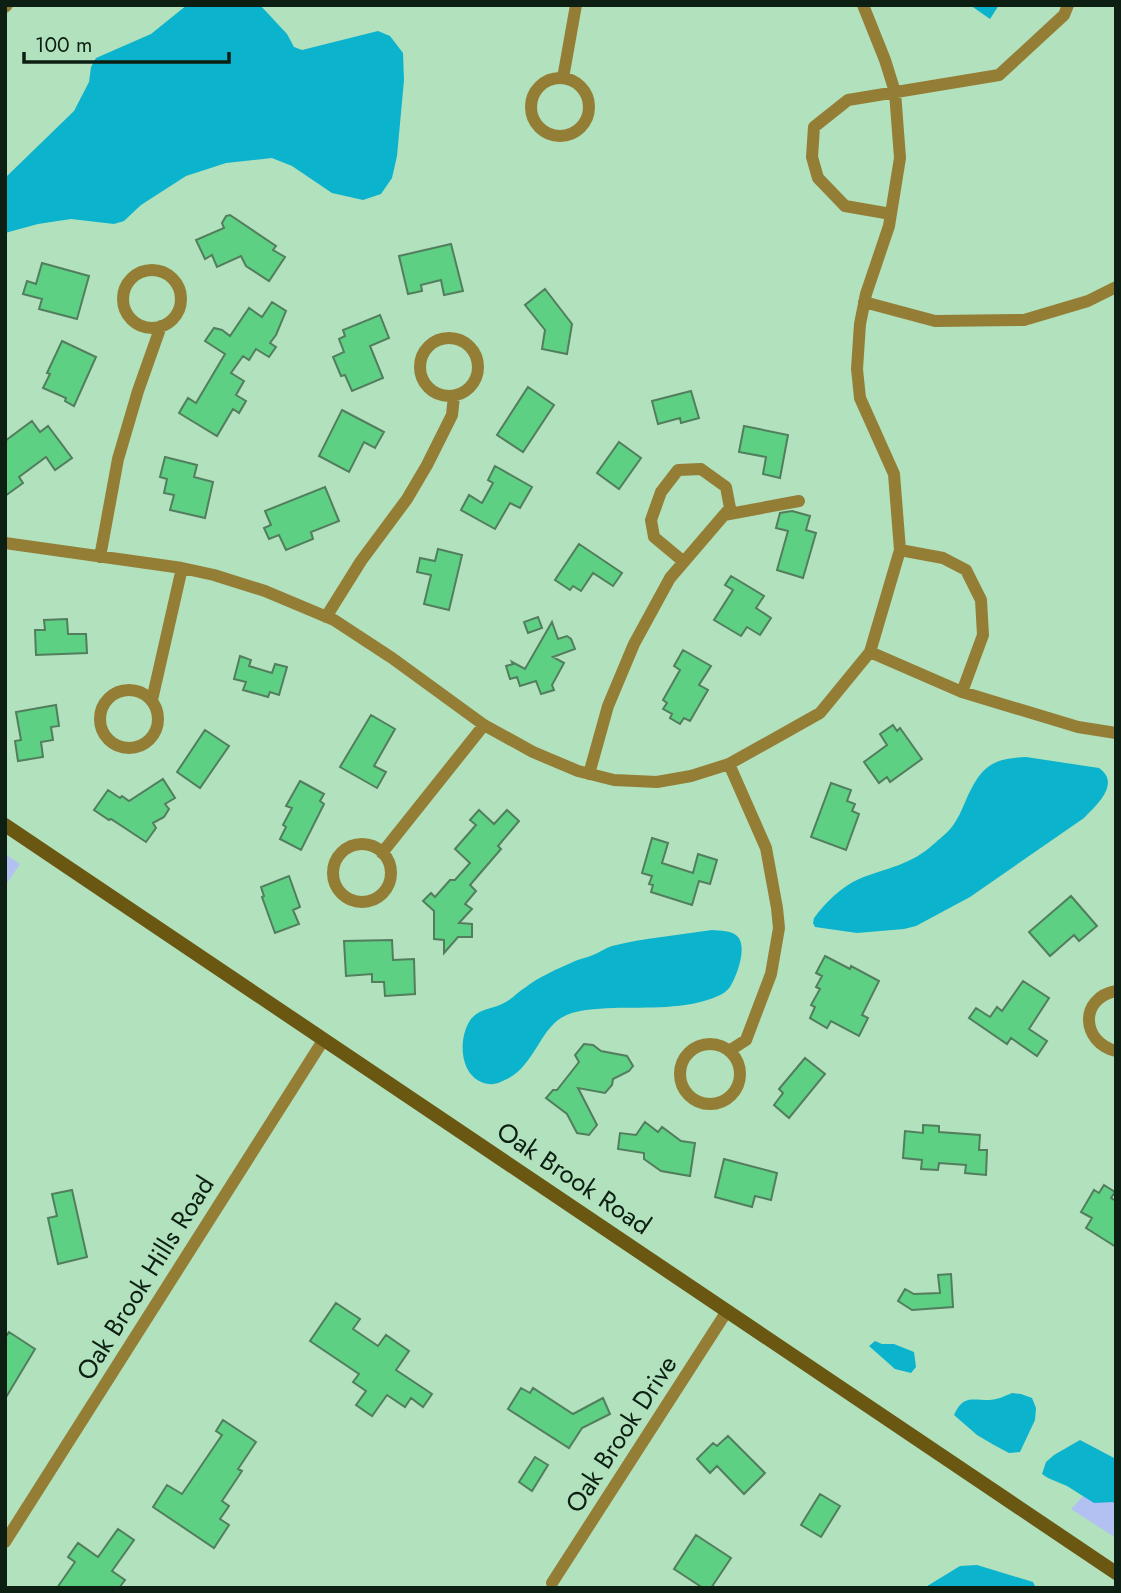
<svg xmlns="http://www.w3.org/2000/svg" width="1121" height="1593" viewBox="0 0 1121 1593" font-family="Jost,sans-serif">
	<rect width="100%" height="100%" fill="#b1e1bd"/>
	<path fill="#b2c1f2" d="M5,854L20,864L5,886Z
		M1116,1470V1538L1071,1509L1099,1479Z"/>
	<path fill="#0cb3cc" d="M187,5H260L287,34L294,47L302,50L378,31L390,36L403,53L404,80L397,156L392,178L381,194L363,200L332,193L292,166L272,158L226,163L186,176L141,205L124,221L114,224L71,219L38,224L5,233V178L74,111L89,82L91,67L96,58L151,34Z
		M970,5H999L990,19Z
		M1026,757L1099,768C1121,783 1097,805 1084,818L970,897L916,926L904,929L857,933L815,927L813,923L814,918C826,902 841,887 859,879C888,867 910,866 935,843C943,836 952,829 957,819C961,813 963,806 966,800C981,767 990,759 1026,757Z
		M712,930C720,931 731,930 737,936C748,946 737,976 730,987C727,991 723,994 718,996C686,1010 647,1007 613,1008C596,1009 575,1009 561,1018C541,1030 533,1065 509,1078C503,1081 496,1085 489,1084C459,1080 457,1038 471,1019C480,1008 493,1009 504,1003C512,999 518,992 526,987C539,977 557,969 573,962C579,959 586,958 593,955C599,953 605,948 612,946C644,938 679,935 712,930Z
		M875,1341L882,1344H894L914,1352L916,1367L911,1373L895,1369L869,1346Z
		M1012,1393L1021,1394L1032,1398L1036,1408L1035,1420L1020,1452L1009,1453L994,1445L977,1435L954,1415C963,1395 971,1400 989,1400C997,1400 1005,1396 1012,1393Z
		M1080,1440L1116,1459V1506L1113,1502L1094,1503L1067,1486L1048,1478L1042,1474L1046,1462L1054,1455Z
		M977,1565L1033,1582L1036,1588H924L960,1566Z"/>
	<path fill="#5ed084" stroke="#527e5d" stroke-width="2" d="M230,215L276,246L273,250L285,257L269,281L246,266L241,256L217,267L212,255L205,259L196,240L224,228L222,223L226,216Z
		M451,244L463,291L444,295L441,280L421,285L422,291L408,294L399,256Z
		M42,263L89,276L77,319L39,309L42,299L23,294L27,281L36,284Z
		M545,289L572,324L567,354L542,349L545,330L525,305Z
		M272,302L286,311L276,335L270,343L276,347L269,357L256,349L249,360L243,356L231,373L244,381L236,395L246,401L239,413L233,409L217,436L179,413L188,398L196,403L225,354L205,341L214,328L222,330L230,336L249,308L262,317Z
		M380,315L389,338L370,346L383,378L352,391L345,375L341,376L333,357L344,352L339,339L345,336L343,330Z
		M62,341L96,357L74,406L65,401L66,398L43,388L50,374L47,373Z
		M528,387L554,405L523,452L497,435Z
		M691,391L699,418L681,423L680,418L658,424L652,401Z
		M342,410L384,432L375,448L364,442L349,472L319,456Z
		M32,421L40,432L48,426L72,458L55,470L46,457L19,477L23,483L5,496V441Z
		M744,426L788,435L780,478L763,474L766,457L739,452Z
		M619,442L641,458L619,489L597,473Z
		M165,457L197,465L194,477L213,482L205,518L170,510L174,495L164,493L167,479L160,477Z
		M495,466L532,487L520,508L510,503L495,529L461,510L469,495L482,503L493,483L488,480Z
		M325,487L339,521L311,532L313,539L286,550L279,535L269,539L264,528L271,525L265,511Z
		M792,511L810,516L806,530L816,533L803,578L777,570L788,531L776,528L780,513Z
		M579,544L622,573L613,586L593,573L581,591L573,586L570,590L555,580Z
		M438,549L462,555L449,610L424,604L431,575L417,572L420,558L435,561Z
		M731,576L764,596L756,608L771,618L760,635L747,627L741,636L714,620L733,590L725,585Z
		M538,617L542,628L528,633L524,622Z
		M67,619L68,634H86L87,653L36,655L35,630H45L44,620Z
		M552,622L558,639L567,636L571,639L575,649L553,657L564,663L552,685L554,690L541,694L536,681L520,686L517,677L510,679L506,666L513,664L512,662L525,669Z
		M683,650L711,666L699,685L708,690L690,721L684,718L680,724L670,718L672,714L663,709L667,703L663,700L680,670L674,666Z
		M240,656L251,660L249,666L272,673L275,664L287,667L279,695L270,692L268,697L243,690L246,682L234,679Z
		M56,705L59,726L51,727L53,740L41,742L43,757L18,761L15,741L21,740L16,712Z
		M371,715L395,729L374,766L386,772L377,788L340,767Z
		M893,725L897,731L900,728L922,759L890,782L887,777L879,783L864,762L887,745L880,734Z
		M205,730L229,746L200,788L177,772Z
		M163,779L175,798L165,804L169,809L164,817L153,823L156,828L146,842L111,819L109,820L94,810L108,790L120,798L122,796L129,801Z
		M300,781L324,794L320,801L324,804L301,850L280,839L286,827L283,825L292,808L286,806Z
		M831,783L851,790L847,801L855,804L852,811L859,814L846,850L811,837Z
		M479,810L494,824L507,810L519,821L498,846L501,849L470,885L476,891L465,904L472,909L459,923L472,924V937H458L444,953V940L434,939V911L423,901L431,893L435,897L450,880H455L470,863L455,849L476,825L470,820Z
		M652,838L668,843L662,863L693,873L698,854L717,860L710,884L699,881L692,905L651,892L653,885L649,884L652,876L642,873Z
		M289,876L300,907L293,910L299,924L275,933L262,897L264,896L261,887Z
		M1071,896L1097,926L1079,941L1074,935L1050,956L1029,932Z
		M392,940L393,960L414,959L415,994L385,996L384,982H372V974L346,976L344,941Z
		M825,956L850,969L851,966L879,981L862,1015L868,1018L859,1036L831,1021L827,1028L810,1018L815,1007L811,1005L820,989L816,987L822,976L816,973Z
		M1023,981L1049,998L1029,1029L1047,1041L1037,1056L1011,1038L1007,1044L969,1018L976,1008L990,1017L997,1007L1002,1011Z
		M584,1044L593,1045L601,1051L627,1056L633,1066L629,1071L613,1079L612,1085L605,1093L578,1088L597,1125L589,1135L577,1133L567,1114L546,1098L553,1090H557L579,1062L575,1055Z
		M805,1058L825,1074L789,1118L774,1105L783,1093L779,1089Z
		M645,1122L658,1132L662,1127L681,1141L695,1143L690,1176L661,1171L644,1159V1153L618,1149L620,1133L636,1135Z
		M923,1125L939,1126V1132L980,1135L979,1150H987L986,1175L965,1173L966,1165L939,1163L938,1170L921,1169L922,1160L903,1158L905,1131L923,1133Z
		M724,1159L777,1173L771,1200L755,1196L752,1207L715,1197Z
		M1104,1185L1115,1192L1111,1198L1116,1201V1247L1086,1228L1092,1218L1081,1212L1094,1190L1099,1193Z
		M72,1190L87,1257L58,1264L48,1218L57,1216L52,1194Z
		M951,1274L953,1307L912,1310L898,1301L905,1289L914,1294L940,1293L938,1275Z
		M336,1303L360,1319L353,1329L378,1346L386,1335L409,1351L396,1370L432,1394L423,1407L411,1398L405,1407L387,1395L372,1416L356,1405L366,1391L353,1382L359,1374L310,1341Z
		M9,1332L35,1349L5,1399V1338Z
		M521,1388L530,1393L533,1388L573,1414L603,1398L610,1414L582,1428L569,1448L508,1409Z
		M223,1420L256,1442L238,1469L242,1471L222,1501L229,1506L220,1519L229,1525L214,1548L153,1507L167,1485L182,1494L222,1435L216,1431Z
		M728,1436L765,1473L744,1494L717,1466L710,1473L697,1459L713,1443L717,1446Z
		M535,1457L548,1465L532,1491L519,1482Z
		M820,1494L840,1506L821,1537L801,1525Z
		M118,1529L134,1540L112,1571L125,1580L119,1588H57L75,1562L68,1557L78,1543L98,1557Z
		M696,1535L731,1558L711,1588H703L674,1569Z"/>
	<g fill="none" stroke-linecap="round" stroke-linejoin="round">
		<path stroke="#947e36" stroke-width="12" d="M5,7L7,5
			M563,78L576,5
			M531 107a29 29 0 1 1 58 0a29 29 0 1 1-58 0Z
			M891,214L845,206L818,178L812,157L814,127L848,100L999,75L1064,15L1068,5
			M123 299a29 29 0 1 1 58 0a29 29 0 1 1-58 0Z
			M864,302L935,321L1024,320L1088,301L1116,287
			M420 367a29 29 0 1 1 58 0a29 29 0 1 1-58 0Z
			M724,515L799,501
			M5,543L182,568L214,575L265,591L334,620L392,658L484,725L533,752L578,771L614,780L657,782L691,776L729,764L820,713L870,652L900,550L894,474L860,398L857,369L860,324L866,294L889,226L900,158L895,92L885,60L863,5
			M900,550L943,558L966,570L981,600L983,635L962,692
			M100,557L118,459L138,391L161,326
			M326,617L361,561L407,499L427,465L452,415L454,396
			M870,652L962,692L1078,727L1116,733
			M100 719a29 29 0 1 1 58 0a29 29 0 1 1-58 0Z
			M152,700L182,568
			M729,764L766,848L777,908L779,928L771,974L746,1040L729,1051
			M589,774L608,706L634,644L670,578L730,508L726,487L701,469L678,470L661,492L651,520L654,537L684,562
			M333 873a29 29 0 1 1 58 0a29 29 0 1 1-58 0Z
			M382,853L484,725
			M1116,991C1079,998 1081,1042 1116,1051
			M680 1074a30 30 0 1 1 60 0a30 30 0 1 1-60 0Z
			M5,1542L324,1039
			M552,1583L727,1311"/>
		<path stroke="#6a5712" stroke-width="14" d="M5,825L1116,1573"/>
	</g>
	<g text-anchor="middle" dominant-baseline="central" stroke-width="6" stroke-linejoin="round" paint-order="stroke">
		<g font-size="26" fill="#0c1f12" stroke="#b1e1bd">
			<text transform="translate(574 1178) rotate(34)">Oak Brook Road</text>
			<text transform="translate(145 1278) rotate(-58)">Oak Brook Hills Road</text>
			<text transform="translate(621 1434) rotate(-57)">Oak Brook Drive</text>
		</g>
	</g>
	<rect width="1121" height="1593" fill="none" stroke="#0c1f12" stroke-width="14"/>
	<path d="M24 52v10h205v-10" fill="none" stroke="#0c1f12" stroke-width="3.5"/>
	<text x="35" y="52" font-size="21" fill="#0c1f12" stroke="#b1e1bd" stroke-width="5" paint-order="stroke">100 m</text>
</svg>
